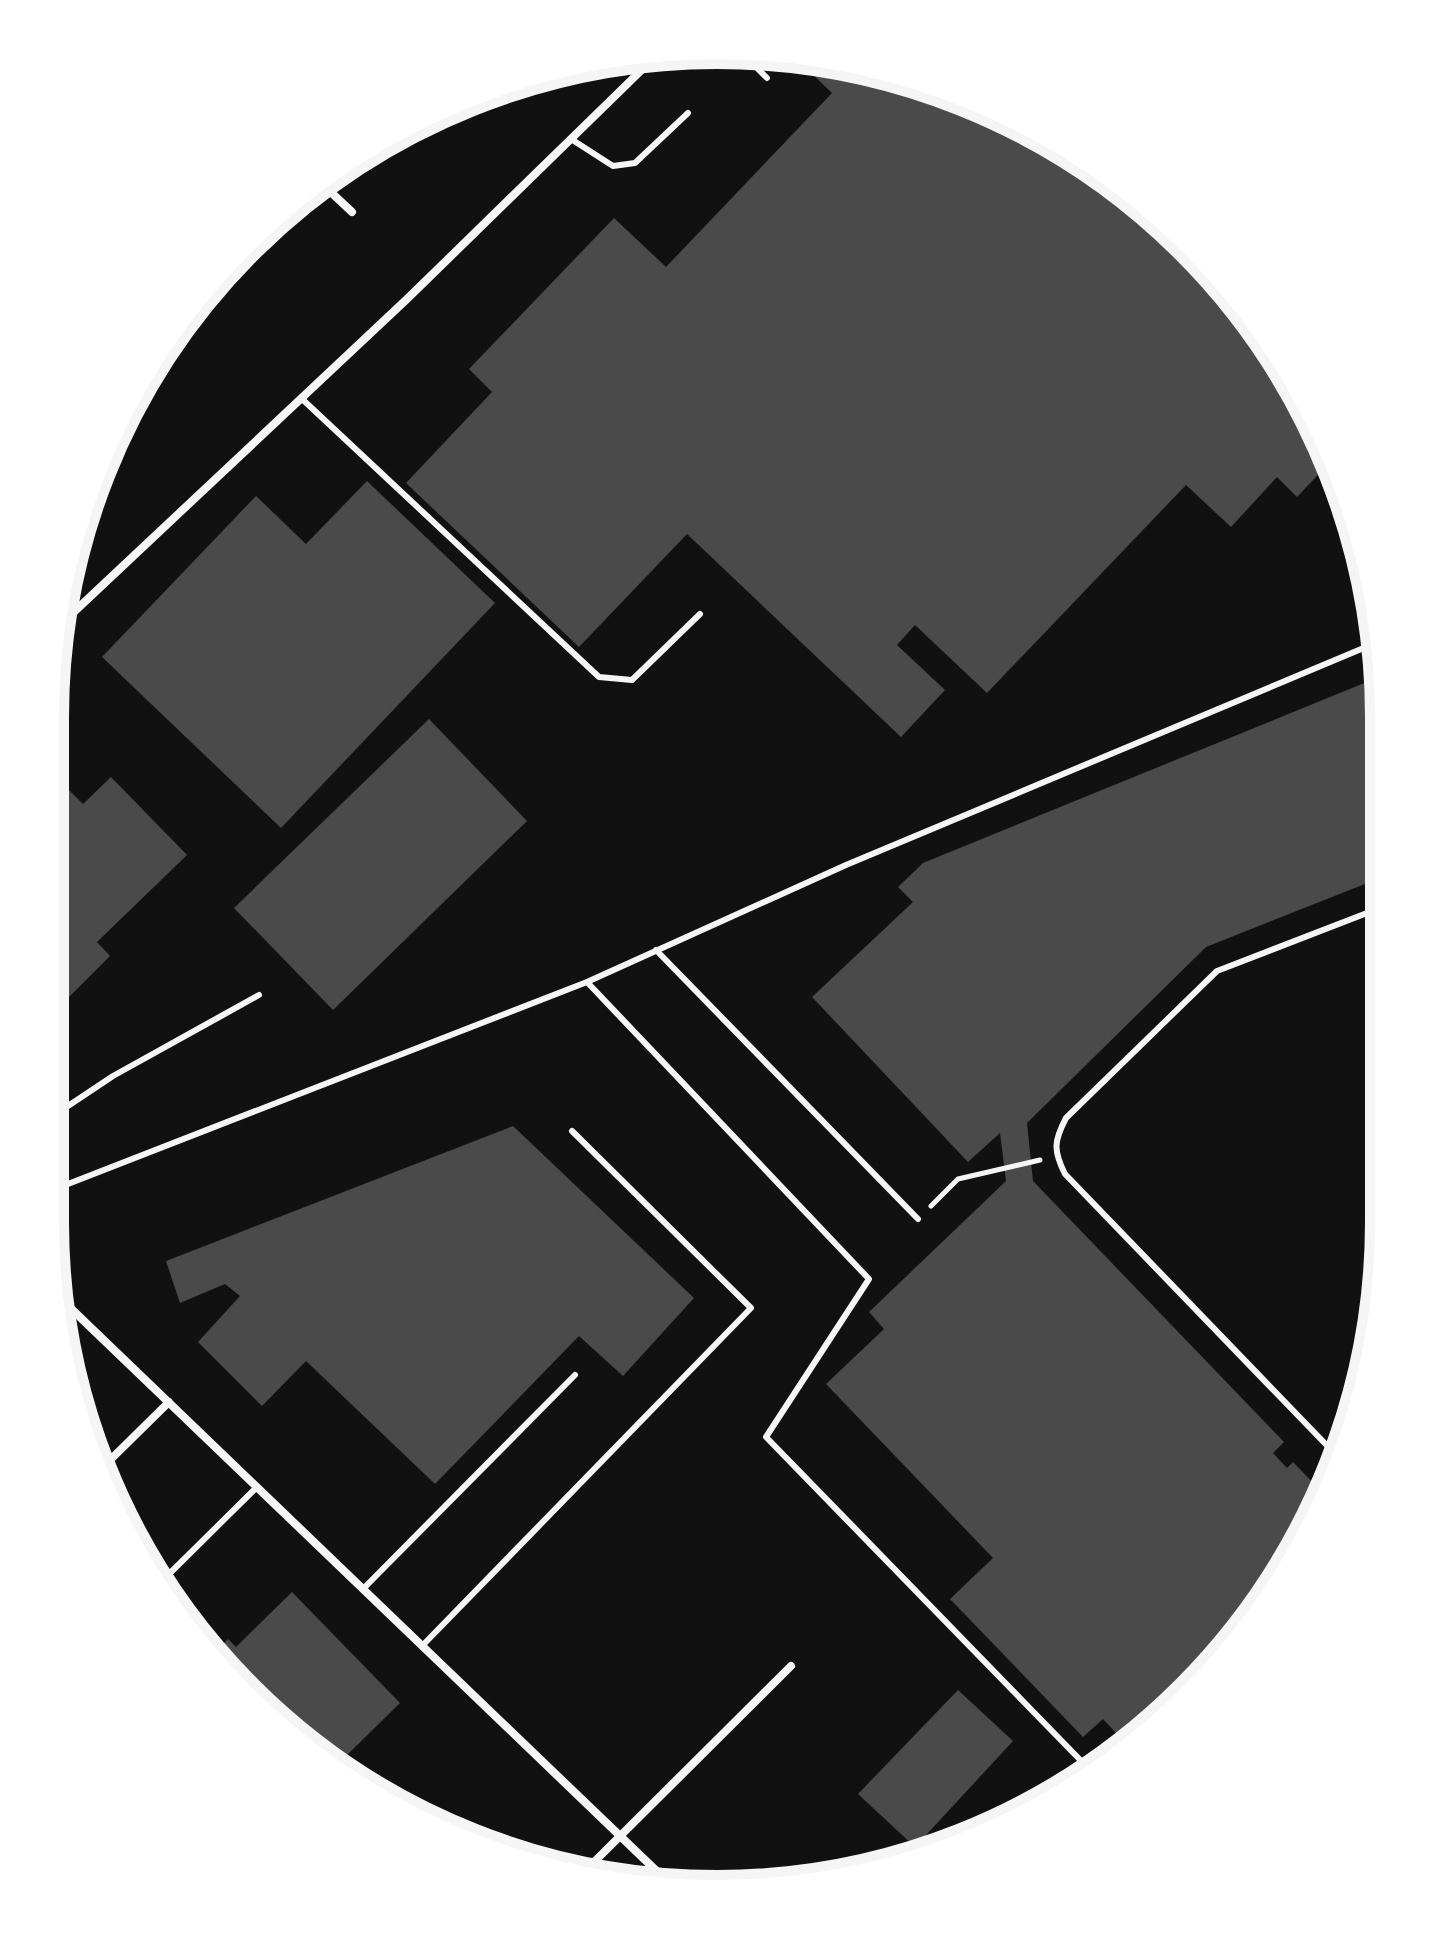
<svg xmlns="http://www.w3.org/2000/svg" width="1434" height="1939" viewBox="0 0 1434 1939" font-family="Lato,sans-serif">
	<rect width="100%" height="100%" fill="#111"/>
	<path fill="#4a4a4a" d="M813,58L932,86L1051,140L1157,216L1246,311L1332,460L1297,497L1277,477L1231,527L1186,485L987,693L915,625L897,645L945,690L901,737L687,534L579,647L406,483L492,392L469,369L614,218L666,267L832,93L805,67Z
		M367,481L495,603L281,828L102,657L256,496L306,544Z
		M1379,677L1380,878L1206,947L1027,1123L1033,1181L1284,1442L1273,1453L1287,1468L1293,1462L1323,1493L1295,1555L1219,1661L1128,1746L1103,1719L1083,1737L950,1599L993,1558L826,1384L884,1329L869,1312L1006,1181L1000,1133L968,1162L812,997L913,902L898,887L923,863Z
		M429,719L527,821L333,1010L234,908Z
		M55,776L83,804L111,777L187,855L97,942L110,956L51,1015V779Z
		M513,1126L694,1298L623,1376L579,1336L435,1484L306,1361L262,1406L198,1342L240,1296L225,1284L180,1303L166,1261Z
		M292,1592L400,1703L343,1759L321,1737L311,1746L277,1723L217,1650L228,1639L236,1647Z
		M958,1690L1013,1741L915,1847L858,1794Z"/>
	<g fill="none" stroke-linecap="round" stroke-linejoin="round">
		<path stroke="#f5f5f5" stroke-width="5" d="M931,1206L958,1179L1040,1160"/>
		<path stroke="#f5f5f5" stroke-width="6" d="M743,54L767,78
			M571,139L613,166L635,163L688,113
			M301,398L599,677L632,680L700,614
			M656,950L918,1219
			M50,1118L113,1076L259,995
			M50,1191L587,982
			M1339,1458L1065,1174C1053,1150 1054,1141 1066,1118L1217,971L1380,908
			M161,1582L257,1487
			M363,1589L575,1375
			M422,1646L751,1308L572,1131
			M1090,1770L766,1437L869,1279L587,982L846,865L1378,642"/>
		<path stroke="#f5f5f5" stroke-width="8" d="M320,182L352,212
			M59,626L407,299L658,54
			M60,1298L667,1881
			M103,1467L169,1402
			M582,1874L791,1666"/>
	</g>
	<path d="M0 0H1434V1939H0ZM717 64H717A653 653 0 0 1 1370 717V1222A653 653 0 0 1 717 1875H717A653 653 0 0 1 64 1222V717A653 653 0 0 1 717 64Z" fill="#fff" fill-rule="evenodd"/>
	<path fill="none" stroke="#f5f5f5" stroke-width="10" d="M717 64H717A653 653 0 0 1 1370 717V1222A653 653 0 0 1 717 1875H717A653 653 0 0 1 64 1222V717A653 653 0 0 1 717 64Z"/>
</svg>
